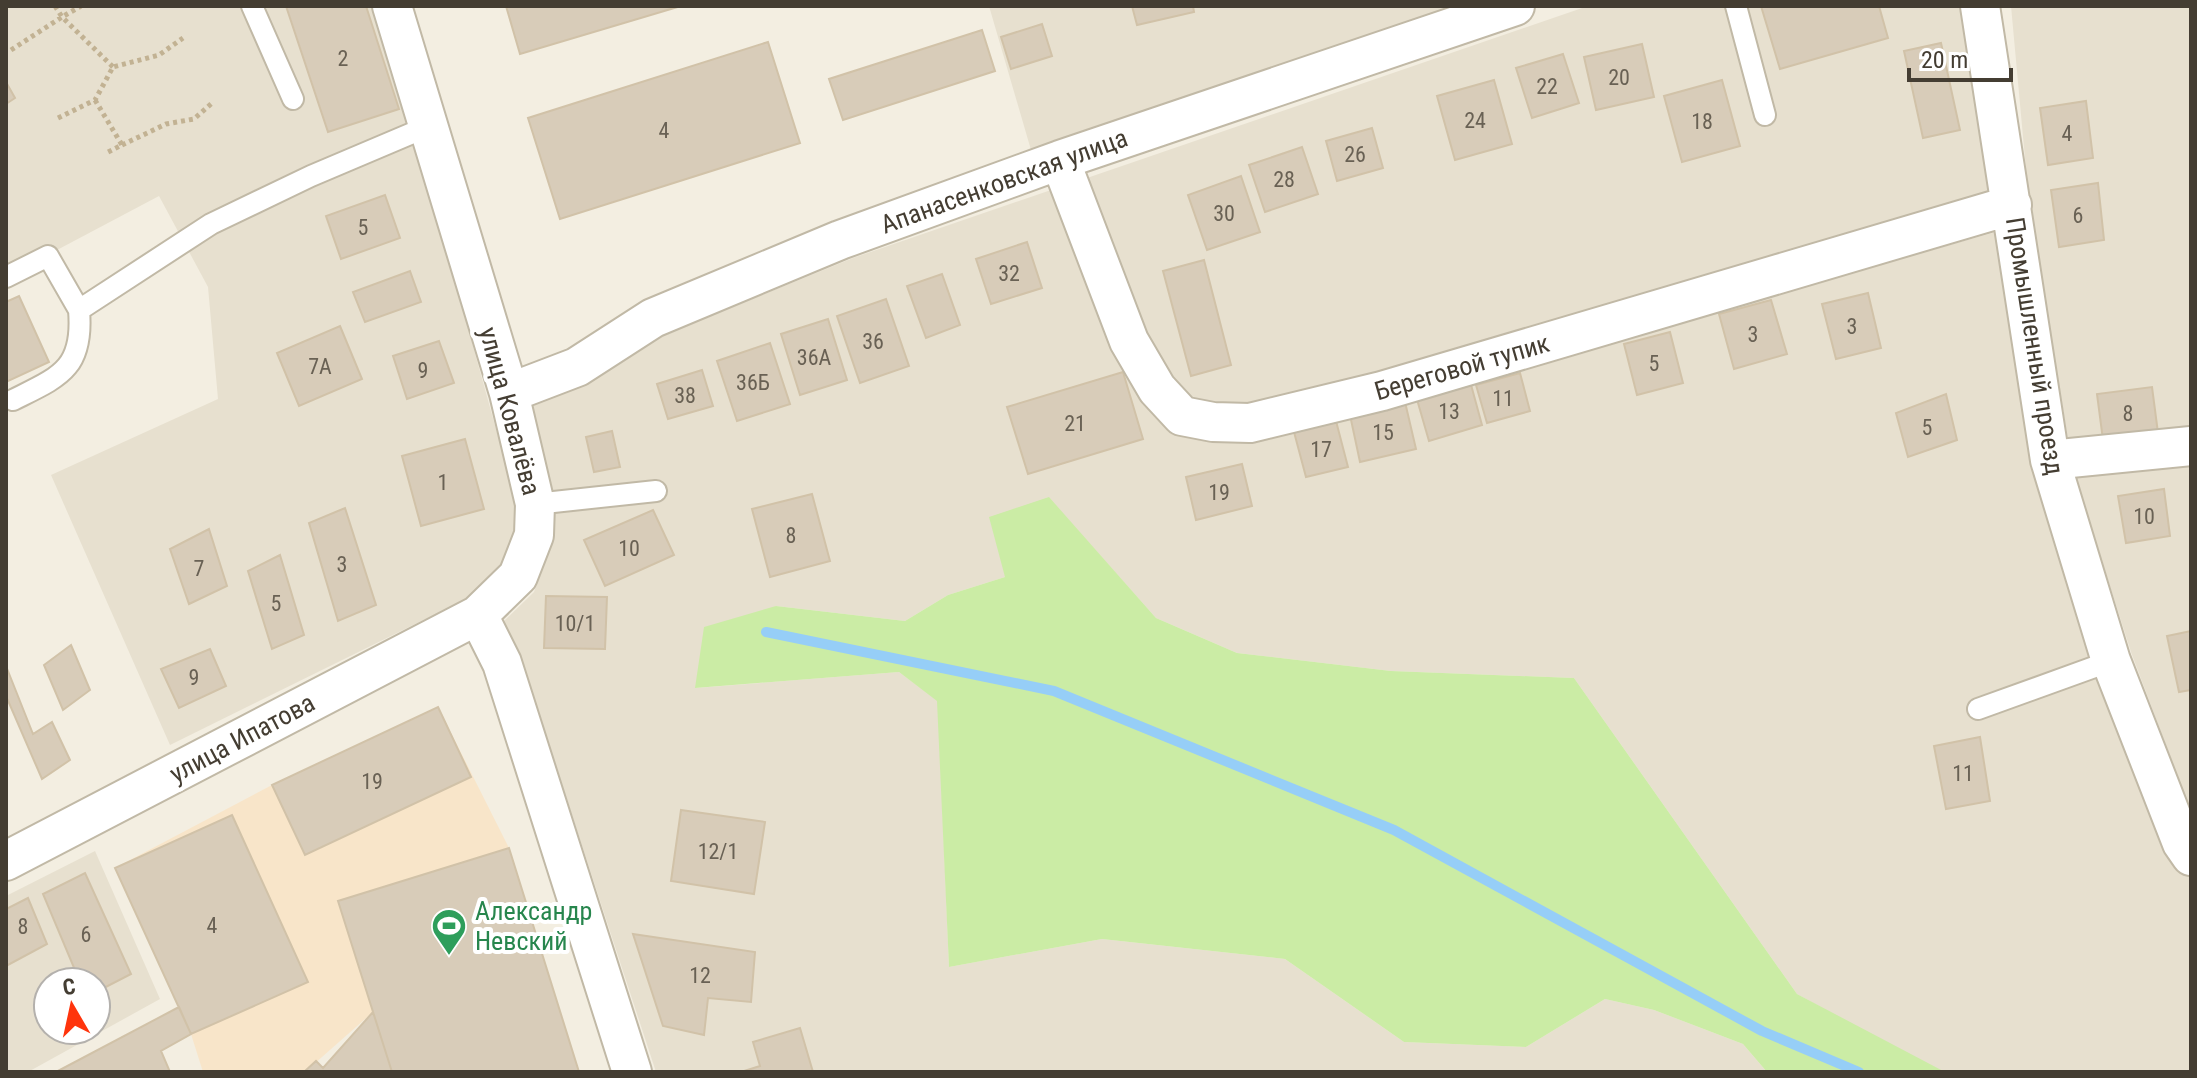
<svg xmlns="http://www.w3.org/2000/svg" width="2197" height="1078" viewBox="0 0 2197 1078" font-family="'Roboto Condensed',sans-serif">
	<rect width="100%" height="100%" fill="#f3eee1"/>
	<path fill="#e7e0cf" fill-rule="evenodd" d="M6,6H373L420,155L519,512L508,561L476,594L170,745L51,475L218,399L208,287L159,196L6,277Z
		M989,6H1464L1031,150Z
		M1588,6H1959L1991,193L1362,379L1247,409L1190,400L1168,379L1144,335L1087,178Z
		M2011,6H2191V812L2131,652L2073,470L2029,202Z
		M1054,189L1117,352L1253,440L1996,232L2031,464L2091,659L2169,857L2191,878V1072H1945L1914,1058L1797,994L1574,678L1391,671L1237,653L1156,618L1049,498L1005,577L948,595L905,621L776,606L696,688L899,672L938,701L949,967L1102,939L1285,959L1404,1042L1526,1047L1605,999L1654,1010L1743,1044L1767,1072H656L522,662L503,622L534,592L554,538V495L531,403L585,384L663,335L853,258Z
		M95,851L160,999L28,1072H6V896ZM48,982H96V1030H48Z"/>
	<path fill="#f8e5c9" d="M438,707L509,848L339,901L373,1012L305,1072H203L191,1034L115,868L272,785Z"/>
	<path fill="#cbeca5" d="M1049,497L1156,618L1237,653L1391,671L1574,678L1797,994L1945,1072H1767L1743,1044L1654,1010L1605,999L1526,1047L1404,1042L1285,959L1102,939L949,967L937,701L899,672L695,688L704,627L776,606L905,621L948,595L1005,577L989,517Z"/>
	<g fill="none" stroke-linecap="round" stroke-linejoin="round">
		<path stroke="#96cef7" stroke-width="10" d="M766,632L1054,691L1394,830L1762,1031L1859,1072"/>
	</g>
	<path fill="#d8ccb9" stroke="#d1c2a8" stroke-width="2" d="M286,6H366L399,109L328,132Z
		M506,6H681L520,54Z
		M1132,6H1193L1194,12L1137,25Z
		M1761,6H1879L1888,38L1780,69Z
		M1042,24L1052,56L1011,69L1001,37Z
		M982,30L995,71L843,120L829,79Z
		M768,42L800,143L560,219L528,118Z
		M1941,43L1960,130L1923,138L1904,51Z
		M1642,44L1654,97L1596,110L1584,57Z
		M1563,54L1579,103L1532,118L1516,68Z
		M1494,80L1512,144L1455,160L1437,96Z
		M1722,80L1740,146L1682,162L1664,96Z
		M6,82L15,98L6,104Z
		M2086,101L2093,158L2048,165L2040,108Z
		M1372,128L1383,168L1337,181L1326,141Z
		M1302,147L1318,194L1265,212L1249,165Z
		M1241,176L1260,232L1207,250L1188,195Z
		M2098,183L2104,240L2059,247L2051,190Z
		M385,195L400,238L341,259L326,216Z
		M1027,242L1042,288L991,304L976,259Z
		M1204,260L1231,365L1191,376L1163,271Z
		M410,271L421,302L365,322L353,292Z
		M942,274L960,325L926,338L907,286Z
		M1868,293L1881,348L1836,359L1822,304Z
		M19,296L49,362L6,382V302Z
		M886,299L909,366L860,383L837,316Z
		M1771,300L1787,354L1734,369L1719,314Z
		M828,319L847,380L800,395L781,334Z
		M340,326L362,379L299,406L277,353Z
		M1670,332L1683,383L1637,395L1624,344Z
		M439,341L454,383L407,399L393,356Z
		M770,343L790,404L737,421L717,361Z
		M702,370L713,406L668,419L657,384Z
		M1123,372L1143,439L1028,474L1007,407Z
		M1520,373L1530,411L1487,423L1476,385Z
		M1470,381L1482,425L1429,441L1416,396Z
		M2152,387L2158,433L2103,440L2097,394Z
		M1946,394L1957,440L1908,457L1896,413Z
		M1405,402L1416,449L1360,462L1350,415Z
		M1336,421L1348,467L1306,477L1294,432Z
		M612,431L620,467L594,472L586,437Z
		M465,439L484,509L421,526L402,456Z
		M1242,464L1252,506L1196,520L1186,477Z
		M2164,489L2170,536L2126,543L2118,496Z
		M812,494L830,561L770,577L752,509Z
		M345,508L376,605L338,621L309,523Z
		M653,510L674,555L605,586L584,540Z
		M209,529L227,586L189,604L170,549Z
		M280,555L304,635L272,649L248,571Z
		M546,596L607,597L605,649L544,648Z
		M2191,631V690L2179,692L2167,636Z
		M71,645L90,690L63,710L44,665Z
		M210,649L226,686L179,708L161,669Z
		M6,666L33,734L52,722L70,760L42,779L6,696Z
		M438,707L471,777L305,855L272,785Z
		M1980,737L1990,801L1946,809L1934,746Z
		M681,810L765,822L754,894L671,881Z
		M232,815L308,982L191,1034L115,868Z
		M509,848L579,1072H392L338,901Z
		M85,873L131,974L96,992V982H80L43,894Z
		M28,898L47,944L6,966V909Z
		M633,934L755,952L751,1002L708,998L704,1035L663,1026Z
		M179,1007L191,1034L161,1051L170,1072H56Z
		M373,1012L392,1072H304L316,1061L323,1068Z
		M800,1028L813,1072H741L760,1066L753,1042Z"/>
	<g fill="none" stroke-linecap="round" stroke-linejoin="round">
		<defs>
			<path id="lane" d="M252,6L293,99
				M1736,6L1765,115
				M6,277L48,256L79,310L211,224L311,176L429,126
				M13,400C59,377 84,369 79,310
				M535,504L656,491
				M1978,709L2111,661"/>
			<path id="street" d="M392,6L509,393L535,504L534,535L518,576L478,615L502,663L632,1072
				M1980,6L2050,460L2111,661L2182,843L2191,856
				M1060,160L1129,341L1157,389L1182,416L1213,422L1250,423L1382,391L2012,205
				M509,393L577,367L653,318L840,240L1060,160L1515,6
				M2050,460L2191,446
				M6,861L478,615"/>
		</defs>
		<use href="#lane" stroke="#c1b9a6" stroke-width="24"/>
		<use href="#street" stroke="#c1b9a6" stroke-width="42"/>
		<path stroke="#c2b293" stroke-width="5" stroke-dasharray="4 4" stroke-linecap="butt" d="M55,6L62,17L81,6
			M11,50L62,17L113,67
			M95,100L122,145L106,153
			M58,118L95,100L113,67L159,55L183,38
			M122,145L166,124L194,119L212,103"/>
		<use href="#lane" stroke="#fff" stroke-width="20"/>
		<use href="#street" stroke="#fff" stroke-width="38"/>
	</g>
	<defs>
		<symbol id="stadium-pin" viewBox="-11 -11 22 30"><path d="M0 17L-7.5 6A9.5 9.5 0 1 1 7.5 6Z" fill="#2e9e5b" stroke="#fff"/><path d="M0-5a6.5 5 0 1 0 0 10a6.5 5 0 1 0 0-10ZM-3.5-1.8h7v3.6h-7Z" fill="#fff"/></symbol>
	</defs>
	<g fill-rule="evenodd">
		<use href="#stadium-pin" x="429" y="906" width="40" height="54"/>
	</g>
	<g text-anchor="middle" dominant-baseline="central" stroke-width="8" stroke-linejoin="round" paint-order="stroke">
		<g font-size="22" fill="#696154">
			<text x="343" y="58">2</text>
			<text x="1619" y="77">20</text>
			<text x="1547" y="86">22</text>
			<text x="1475" y="120">24</text>
			<text x="1702" y="121">18</text>
			<text x="664" y="130">4</text>
			<text x="2067" y="133">4</text>
			<text x="1355" y="154">26</text>
			<text x="1284" y="179">28</text>
			<text x="1224" y="213">30</text>
			<text x="2078" y="215">6</text>
			<text x="363" y="227">5</text>
			<text x="1009" y="273">32</text>
			<text x="1852" y="326">3</text>
			<text x="1753" y="334">3</text>
			<text x="873" y="341">36</text>
			<text x="814" y="357">36А</text>
			<text x="1654" y="363">5</text>
			<text x="320" y="366">7А</text>
			<text x="423" y="370">9</text>
			<text x="753" y="382">36Б</text>
			<text x="685" y="395">38</text>
			<text x="1503" y="398">11</text>
			<text x="1449" y="411">13</text>
			<text x="2128" y="413">8</text>
			<text x="1075" y="423">21</text>
			<text x="1927" y="427">5</text>
			<text x="1383" y="432">15</text>
			<text x="1321" y="449">17</text>
			<text x="443" y="482">1</text>
			<text x="1219" y="492">19</text>
			<text x="2144" y="516">10</text>
			<text x="791" y="535">8</text>
			<text x="629" y="548">10</text>
			<text x="342" y="564">3</text>
			<text x="199" y="568">7</text>
			<text x="276" y="603">5</text>
			<text x="575" y="623">10/1</text>
			<text x="194" y="677">9</text>
			<text x="1963" y="773">11</text>
			<text x="372" y="781">19</text>
			<text x="718" y="851">12/1</text>
			<text x="212" y="925">4</text>
			<text x="23" y="926">8</text>
			<text x="86" y="934">6</text>
			<text x="700" y="975">12</text>
		</g>
		<g font-size="26" fill="#443d32" stroke="#fff">
			<text transform="translate(1004 181) rotate(-20)">Апанасенковская улица</text>
			<text transform="translate(2035 346) rotate(81)">Промышленный проезд</text>
			<text transform="translate(1462 367) rotate(-16)">Береговой тупик</text>
			<text transform="translate(510 411) rotate(75)">улица Ковалёва</text>
			<text transform="translate(242 738) rotate(-28)">улица Ипатова</text>
		</g>
		<g font-size="26" fill="#27864d" stroke="#fff" text-anchor="start">
			<text x="475" y="911">Александр<tspan x="475" dy="30">Невский</tspan></text>
		</g>
	</g>
	<rect width="2197" height="1078" fill="none" stroke="#443d32" stroke-width="16"/>
	<g transform="translate(72 1006) rotate(351)"><circle r="38" fill="#ffffff" stroke="#b4b1ad" stroke-width="2"/>
	<path d="M0-6L14 30L0 20L-14 30Z" fill="#ff340c"/>
	<text y="-12" font-size="22" font-weight="bold" text-anchor="middle" fill="#443d32">С</text>
	</g>
	<path d="M1909 68v12h102v-12" fill="none" stroke="#443d32" stroke-width="4"/>
	<text x="1921" y="68" font-size="24" fill="#443d32" stroke="#ffffff" stroke-width="6" paint-order="stroke">20 m</text>
</svg>
